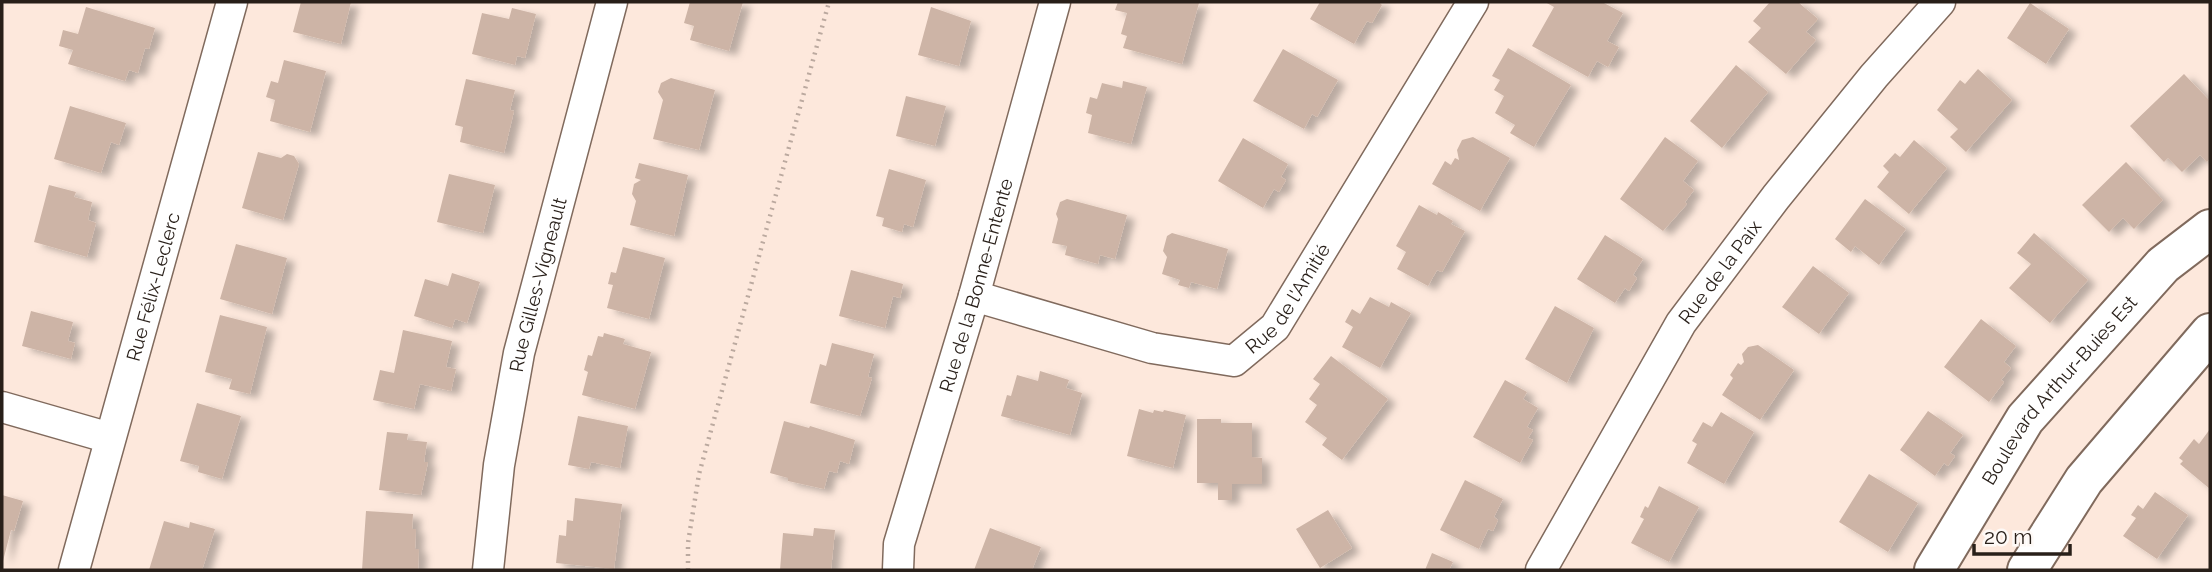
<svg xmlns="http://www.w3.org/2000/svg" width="2212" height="572" viewBox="0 0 2212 572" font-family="Raleway,sans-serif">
	<defs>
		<filter id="shadow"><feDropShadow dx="8" dy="4.5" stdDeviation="3.5" flood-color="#0004"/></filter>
	</defs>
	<rect width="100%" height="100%" fill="#fde8dc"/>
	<path fill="#cdb4a6" filter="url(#shadow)" d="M301,2H351L341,44L293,32Z
		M690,2H743L729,51L690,40L694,26L684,23Z
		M1118,2L1199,3L1182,64L1123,48L1127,36L1121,34L1127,13L1115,10Z
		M1320,2H1379L1382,5L1372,23L1367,21L1354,44L1310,19Z
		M1545,2H1602L1623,13L1607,41L1619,47L1608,67L1597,61L1588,77L1532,46L1554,7Z
		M1770,2H1798L1818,19L1806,32L1816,40L1786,74L1748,42L1761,28L1753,21Z
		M2030,3L2069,29L2046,64L2007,38Z
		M86,7L155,28L149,49L145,48L138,73L129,70L125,81L68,64L73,50L59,46L63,30L78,34Z
		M931,7L971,21L959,66L918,55Z
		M512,8L536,14L525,58L517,56L515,65L472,54L482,13L509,19Z
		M1508,48L1571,85L1534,147L1510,133L1515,125L1495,113L1504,96L1494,90L1500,80L1492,76Z
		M1283,49L1338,80L1317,117L1312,114L1304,129L1253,101Z
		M284,60L326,71L310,132L270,121L275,100L266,97L271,81L278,83Z
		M1736,65L1768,92L1722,148L1690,121Z
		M1978,69L2012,100L1966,152L1950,137L1958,129L1937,110L1960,80L1965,84Z
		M2184,74L2210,101V158L2207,162L2200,155L2182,172L2168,158L2164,162L2130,126Z
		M671,78L715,90L699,150L653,139L663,100L658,92L661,83Z
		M466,79L515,90L510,110L514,111L504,153L460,142L463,127L455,125Z
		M1123,81L1147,87L1131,144L1088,133L1092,115L1086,113L1090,97L1097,99L1102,83L1122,88Z
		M906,96L946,106L935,146L896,136Z
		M70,106L126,123L119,145L111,142L101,173L54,159Z
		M1473,137L1510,158L1480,211L1432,184L1445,161L1451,165L1455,158L1459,160L1457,150L1462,140Z
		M1665,137L1698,161L1683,181L1694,190L1685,202L1687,204L1663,231L1620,199Z
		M1243,138L1288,164L1281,177L1286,180L1279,192L1274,189L1263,208L1218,181Z
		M1914,140L1947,168L1909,214L1877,187L1889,172L1883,166L1895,153L1900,157Z
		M258,152L281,158L287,154L294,156L299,164L283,220L242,208Z
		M2126,162L2163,200L2134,229L2123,218L2109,232L2082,205Z
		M639,163L688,175L674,236L630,225L636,201L632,194L634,184L641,180L635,178Z
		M889,169L926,180L913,227L904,224L902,232L882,226L884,218L876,216Z
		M449,174L495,185L483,233L437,222Z
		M49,185L76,192L74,197L92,202L88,220L96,223L87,257L34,242Z
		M1067,199L1127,215L1115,259L1100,255L1098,264L1065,255L1067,246L1052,243L1058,219L1056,214L1060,202Z
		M1865,199L1906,229L1879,265L1855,246L1851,252L1835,239Z
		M1419,205L1437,215L1438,212L1453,221L1451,224L1465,231L1442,272L1437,270L1428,286L1397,269L1406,252L1396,246Z
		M1172,233L1228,249L1217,289L1191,282L1189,288L1178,285L1180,280L1162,274L1167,257L1163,251L1167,236Z
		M2034,233L2088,280L2050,323L2009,288L2031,264L2017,253Z
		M1605,235L1643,259L1633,275L1637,278L1629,291L1625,288L1615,303L1577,279Z
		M236,244L287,258L272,314L220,299Z
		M623,247L665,258L649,319L607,308L613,285L608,284L611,272L616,273Z
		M1813,266L1849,293L1819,334L1782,307Z
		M851,270L903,284L900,298L893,296L885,328L839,316Z
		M452,273L480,282L467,323L455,319L452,328L414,316L425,279L448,286Z
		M1370,297L1389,307L1391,302L1411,313L1380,368L1342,347L1353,327L1345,322L1352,309L1360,314Z
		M1555,306L1594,328L1567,383L1525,359Z
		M31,311L73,322L68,341L75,343L71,359L22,346Z
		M220,315L267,327L250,394L229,389L232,379L205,372Z
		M1981,319L2016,346L2004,362L2011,368L2001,380L2004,382L1989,402L1944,367Z
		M403,330L452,341L446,367L456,369L451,391L420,384L414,409L373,400L380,370L394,373Z
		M604,333L625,339L623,344L651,352L635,409L582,395L588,372L584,370L588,355L592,356L598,336L603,337Z
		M832,343L874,354L868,377L872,378L860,416L810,403L820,364L826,366Z
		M1758,345L1794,370L1760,420L1722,395L1733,378L1730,375L1738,363L1741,365L1744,362L1742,354L1748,347Z
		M1331,356L1388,399L1342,460L1322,445L1327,438L1305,422L1317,405L1309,399L1320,384L1313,379Z
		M1040,371L1069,380L1066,388L1082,393L1070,435L1001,416L1007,395L1011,396L1017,375L1038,381Z
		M1505,380L1527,392L1523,399L1538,408L1527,427L1533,430L1528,438L1533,440L1520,463L1473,437Z
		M197,403L241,416L222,479L198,472L199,466L180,461Z
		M1139,409L1153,413L1154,410L1163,412L1164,410L1186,415L1173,468L1127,456Z
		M1928,411L1963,435L1950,453L1955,456L1948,466L1944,463L1935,476L1900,450Z
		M1721,412L1754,432L1724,484L1687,463L1697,444L1692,441L1703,422L1712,427Z
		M578,416L628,426L620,468L591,462L589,469L568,465Z
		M1197,419H1221V423H1252V457L1262,458V484H1232V500H1218V483H1197Z
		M784,421L809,428L810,426L855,440L849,464L840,461L837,473L829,471L824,489L788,481V478L770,473Z
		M2210,429V489L2180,464L2183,461L2179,458L2194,439L2199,444Z
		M387,432L408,434L407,440L427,442L424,462H428L421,495L379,490Z
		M1869,474L1918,503L1888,552L1839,522Z
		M1465,480L1503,499L1494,517L1498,520L1493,531L1488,529L1479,549L1440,530Z
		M1659,486L1699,507L1669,562L1631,543L1644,519L1640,517L1645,506L1648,508Z
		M2155,492L2188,515L2157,559L2123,536L2136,518L2131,515L2138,505L2143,509Z
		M2,495L23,501L14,531L11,530L3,561Z
		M575,498L622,504L614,569L556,563L559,535L566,536L567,520L573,521Z
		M1328,510L1352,548L1320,568L1296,529Z
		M366,511L413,514L412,529H416L415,549H419L418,570H362Z
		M164,521L189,528L190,522L215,529L202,570H149Z
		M814,528L835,530L831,570H780L783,533L813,536Z
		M990,528L1041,547L1032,570H974Z
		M1432,553L1453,562L1449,570H1425Z"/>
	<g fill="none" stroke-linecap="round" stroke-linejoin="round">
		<defs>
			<g id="street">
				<path id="s1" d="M974,296L1152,348L1234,361L1275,327L1473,2"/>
				<path d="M2,407L110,438"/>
				<path id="s2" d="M74,570L232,2"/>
				<path id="s3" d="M488,570L499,465L519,353L612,2"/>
				<path id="s4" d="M898,570L899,544L974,296L1055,2"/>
				<path id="s5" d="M1541,570L1681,323L1776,197L1874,76L1940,2"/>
			</g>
			<g id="secondary">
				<path id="s6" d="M1934,570L2025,419L2163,265L2210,229"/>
				<path d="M2027,570L2084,480L2210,333"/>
			</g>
		</defs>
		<use href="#street" stroke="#806a5d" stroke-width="33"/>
		<use href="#secondary" stroke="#806a5d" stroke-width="42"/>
		<path stroke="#bba99f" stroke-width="4.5" stroke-dasharray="2 5" stroke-linecap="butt" d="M688,570V543L699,474L829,2"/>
		<use href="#street" stroke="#fff" stroke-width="30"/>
		<use href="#secondary" stroke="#fff" stroke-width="38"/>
	</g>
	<g text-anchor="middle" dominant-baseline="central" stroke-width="5" stroke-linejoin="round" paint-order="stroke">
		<g font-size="19" fill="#281f19" stroke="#fef9f6">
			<text stroke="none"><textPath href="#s5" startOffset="348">Rue de la Paix</textPath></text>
			<text stroke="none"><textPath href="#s3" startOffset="290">Rue Gilles-Vigneault</textPath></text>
			<text stroke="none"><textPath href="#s2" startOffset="294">Rue Félix-Leclerc</textPath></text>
			<text stroke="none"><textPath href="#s4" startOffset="296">Rue de la Bonne-Entente</textPath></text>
			<text stroke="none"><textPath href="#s1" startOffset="352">Rue de l'Amitié</textPath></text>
			<text stroke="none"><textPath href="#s6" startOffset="220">Boulevard Arthur-Buies Est</textPath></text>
		</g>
	</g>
	<rect width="2212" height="572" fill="none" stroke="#281f19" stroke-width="7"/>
	<path d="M1974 544v10h96v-10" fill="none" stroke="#281f19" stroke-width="3.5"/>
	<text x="1984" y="544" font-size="21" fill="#281f19" stroke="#fef9f6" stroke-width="5" paint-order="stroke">20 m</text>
</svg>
